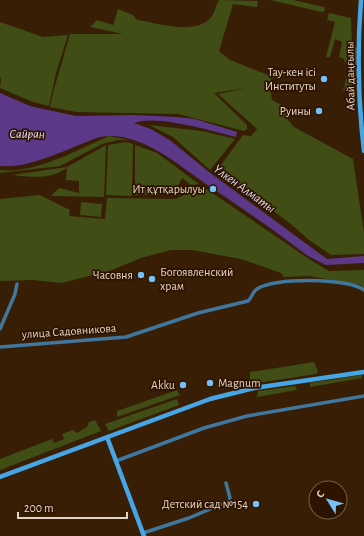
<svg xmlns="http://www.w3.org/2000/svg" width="364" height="536" viewBox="0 0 364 536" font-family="'Alegreya Sans',sans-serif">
	<rect width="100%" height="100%" fill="#371e04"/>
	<path fill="#404d15" d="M219,0L258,1L257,7L233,4L219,51L230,60L268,75L271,78L270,88L272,100L283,106L288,120L294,127L353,159L364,233V254L331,255L309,240L292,225L218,169L243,135L251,136L257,129L218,94L247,88L214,93L247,125V129L244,131L178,114L76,112L50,107L53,93L70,34H123L90,27L97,20L113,25L118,9L133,15L137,20C157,23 197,36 211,17C215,13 216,5 219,0Z
		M270,0H293L324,7L325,11L321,12Z
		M329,13L351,18L352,46L357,48L355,93L343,90L348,72L351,70L352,66L347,65L343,58L339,57L342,42L335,39L330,57H326L335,22L327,20Z
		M0,22L43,37L68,35L56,73L49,106L33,102L0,88L1,79L0,76Z
		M149,125L202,131L235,139L210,170L173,137Z
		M109,136L129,140H118L102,144L60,166L0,173V170C35,174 77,150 109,136Z
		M126,142L133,144L132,196L106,195L108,145Z
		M106,145L104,197L51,196L59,188L79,193V181L66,180L67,168C50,180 32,177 12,175L67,167Z
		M135,145L157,153L199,184L191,185L182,178L174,194L135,195Z
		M202,186L312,261L329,271L364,270V288L361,285L309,276L284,277L281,273L241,259L192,250H171L141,258L112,270L62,283L32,280L0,281V199L40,195L70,210L69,216L105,219L107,198L176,199Z
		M81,202L102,204L101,217L80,215Z
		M314,362L318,371L316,374L250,384V372Z
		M362,375V378L310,387V383Z
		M295,386L297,390L257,397L258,391Z
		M177,390L180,395L117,417V411Z
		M177,399L179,405L109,431L105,424Z
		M95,420L101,431L0,470V459L52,439L54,443L64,439L62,434L73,430L77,433L87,427L89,422Z"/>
	<path fill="#5c3888" d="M0,93L30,106L76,116L133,115L177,117L195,119L237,132L236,137C212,131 156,114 134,123L151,129L171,141L209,172L327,259L364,256V263L326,265L308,256C274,230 239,206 203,182C175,162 137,130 100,137C70,147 31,169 0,166Z"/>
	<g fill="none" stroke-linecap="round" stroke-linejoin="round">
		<path stroke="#3f779e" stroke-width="3.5" d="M0,329L15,294L17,284
			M0,347L126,337L198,313L248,301C252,298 252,292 257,289C273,277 348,278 364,290
			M116,461L204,428L247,416L364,396
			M143,533L189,518L229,501L230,498L226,483"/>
		<path stroke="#46a5e5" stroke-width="4.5" d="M361,0C357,51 358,101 364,151
			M107,437L144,536
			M0,477L210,399L254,388L364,372"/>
	</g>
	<g fill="#76c0f7" stroke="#2d1400" stroke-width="1.5">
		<circle cx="324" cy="79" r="4"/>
		<circle cx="319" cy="111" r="4"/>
		<circle cx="213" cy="189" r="4"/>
		<circle cx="141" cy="275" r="4"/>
		<circle cx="152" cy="279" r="4"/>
		<circle cx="210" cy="383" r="4"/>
		<circle cx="183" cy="385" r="4"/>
		<circle cx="256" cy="504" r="4"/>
	</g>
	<g text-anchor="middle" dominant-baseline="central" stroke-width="3.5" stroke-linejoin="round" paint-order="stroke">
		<g font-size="12" fill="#e4d3c5" stroke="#2d1400" text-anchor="end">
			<text x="316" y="72">Тау-кен ісі<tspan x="316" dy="14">Институты</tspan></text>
			<text x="311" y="111">Руины</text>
			<text x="205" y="189">Ит құтқарылуы</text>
			<text x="160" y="272" text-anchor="start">Богоявленский<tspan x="160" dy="14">храм</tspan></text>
			<text x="133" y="275">Часовня</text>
			<text x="218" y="383" text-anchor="start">Magnum</text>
			<text x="175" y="385">Akku</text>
			<text x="248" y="504">Детский сад №154</text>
		</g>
		<g font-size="12" fill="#e4d3c5" stroke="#2d1400">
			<text transform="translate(350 76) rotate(-91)">Абай даңғылы</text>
			<text transform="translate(69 331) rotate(-4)">улица Садовникова</text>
		</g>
		<g font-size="13" font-style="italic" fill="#e5ddf4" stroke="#2d1400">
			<text x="27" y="134">Сайран</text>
			<text transform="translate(244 189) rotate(36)">Үлкен Алматы</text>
		</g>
	</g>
	<g transform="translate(328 500) rotate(307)"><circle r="19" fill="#2d1400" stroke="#76604f"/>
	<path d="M0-3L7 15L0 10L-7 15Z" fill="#76c0f7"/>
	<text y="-6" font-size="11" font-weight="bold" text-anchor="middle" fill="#e4d3c5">С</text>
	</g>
	<path d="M18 512v6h109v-6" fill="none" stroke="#e4d3c5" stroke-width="2"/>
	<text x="24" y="512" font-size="12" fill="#e4d3c5" stroke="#2d1400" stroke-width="3" paint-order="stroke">200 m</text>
</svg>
